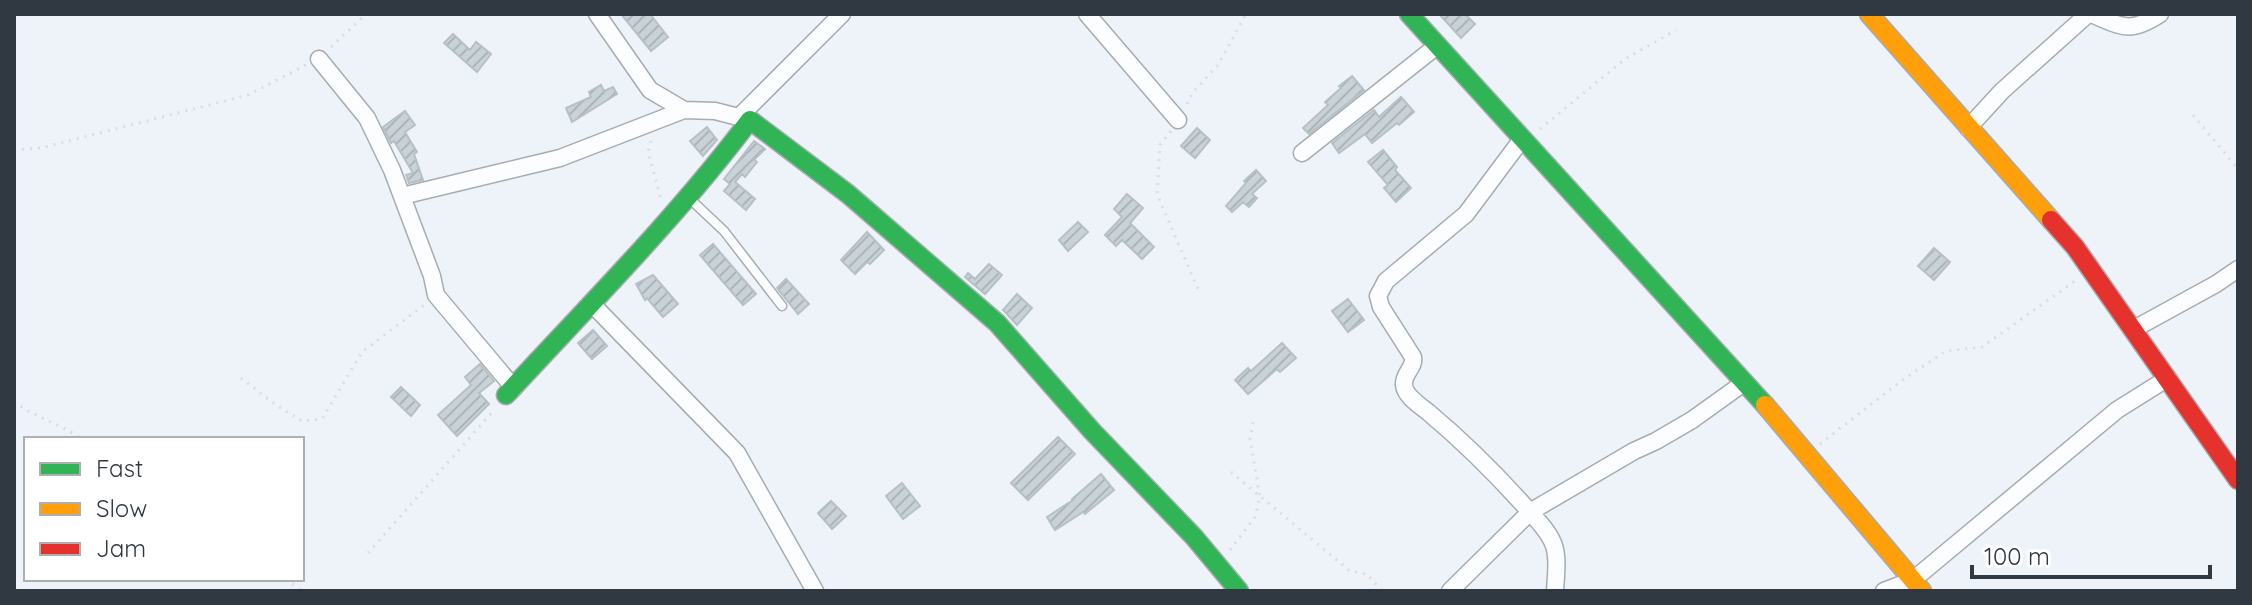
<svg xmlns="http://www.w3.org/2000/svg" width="2252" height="605" viewBox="0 0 2252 605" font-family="Quicksand,sans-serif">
	<defs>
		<pattern id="building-hatch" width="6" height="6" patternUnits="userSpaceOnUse" patternTransform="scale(2)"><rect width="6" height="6" fill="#c9d2d7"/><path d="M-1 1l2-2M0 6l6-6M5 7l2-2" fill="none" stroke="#adb5ba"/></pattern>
	</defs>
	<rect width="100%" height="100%" fill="#eef3f9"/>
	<path fill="url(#building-hatch)" stroke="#b7c0c5" stroke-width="2" d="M621,14H650L668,37L651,51Z
		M1439,14H1465L1475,24L1461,38Z
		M453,34L470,50L476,42L491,54L477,72L444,43Z
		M1352,76L1364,90L1309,134L1303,128L1328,105L1325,102L1341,88L1339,86Z
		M601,85L604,91L613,87L617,94L572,122L566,108L591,97L589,92Z
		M1401,97L1414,112L1399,125L1397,123L1372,143L1365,134L1339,153L1332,143L1374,110L1379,117Z
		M405,111L415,125L405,132L417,152L414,154L423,180L409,183L406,175L413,173L394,141L391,143L383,127Z
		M707,127L717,140L703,156L690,141Z
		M1197,128L1210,140L1195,158L1181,146Z
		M754,141L765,149L754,160L757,162L745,177L742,174L735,182L755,199L746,210L724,191L730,184L724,179Z
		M1383,150L1397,167L1395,170L1411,188L1396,202L1384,188L1388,185L1368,162Z
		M1256,170L1266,181L1252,194L1257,198L1249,207L1243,202L1232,212L1226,206L1246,183L1244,181Z
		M1127,194L1143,208L1130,223L1154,247L1142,259L1122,240L1116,246L1105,235L1122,217L1114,209Z
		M1078,222L1088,232L1068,251L1059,240Z
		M867,232L884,250L870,264L867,262L855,274L841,260Z
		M713,244L756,294L743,305L700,255Z
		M1934,248L1950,262L1934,280L1918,266Z
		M989,264L1002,275L985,294L965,277L968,273L975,279Z
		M653,275L678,304L663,317L647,298L645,300L636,284Z
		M786,279L809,304L798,314L777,288Z
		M1017,294L1032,308L1017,325L1003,310Z
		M1348,299L1364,320L1348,332L1332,311Z
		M593,330L607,346L592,359L578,343Z
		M1282,343L1296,358L1280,372L1277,369L1248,394L1235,380L1248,368L1251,371Z
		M480,364L494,381L479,393L489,404L457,436L438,415L471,385L465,377Z
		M401,387L420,405L411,416L391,397Z
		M1058,437L1075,454L1028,500L1011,483Z
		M1101,474L1114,490L1085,514L1083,512L1055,530L1047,517L1073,500L1072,499Z
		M902,483L920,506L903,519L886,496Z
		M831,501L846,516L832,529L818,513Z"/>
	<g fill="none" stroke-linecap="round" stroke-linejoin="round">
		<defs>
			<path id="lane" d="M689,198L724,231L782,306"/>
			<path id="street" d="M597,14L650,90L684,110L715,111L750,120
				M1087,14L1178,120
				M2091,14C2123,27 2129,34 2160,14
				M319,59L367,118L392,170L432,276L436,295L514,388
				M740,116L842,14
				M1968,128L2002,91L2088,14
				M1522,139L1466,214L1386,281L1378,296L1381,307L1413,357C1415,368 1403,373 1404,385C1405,396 1419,405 1428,412C1465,443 1498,476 1530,512L1634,451L1656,441L1692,420L1745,382
				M1302,153L1438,45
				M402,196L560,158L684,110
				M591,303L737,453L815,591
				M2134,329L2216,284L2238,269
				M1450,591L1530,512C1559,543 1558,549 1555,591
				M1884,591L1913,580L2117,410L2168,378"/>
			<path id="fast" d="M1409,14L1765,405
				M506,395C589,305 676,218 750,120L848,194L997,323L1092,431L1194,537L1239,591"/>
			<path id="slow" d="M1869,14L2051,220
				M1765,405L1922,591"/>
			<path id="jam" d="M2051,220L2075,247L2238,480"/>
		</defs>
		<use href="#lane" stroke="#a5acb2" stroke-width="11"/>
		<use href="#street" stroke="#a5acb2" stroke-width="19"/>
		<use href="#fast" stroke="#a5acb2" stroke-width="21"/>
		<use href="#slow" stroke="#a5acb2" stroke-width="21"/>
		<use href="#jam" stroke="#a5acb2" stroke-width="21"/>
		<path stroke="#dbdddf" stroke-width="3" stroke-dasharray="2 6" stroke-linecap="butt" d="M331,47L366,14
			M1187,104L1193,92L1218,65L1246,14
			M2193,115L2238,169
			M1540,129L1625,59L1676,30
			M1171,131L1160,145L1157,194L1198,289
			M651,141L648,152L661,199
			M14,150L41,148L248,95L306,65
			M241,378L276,405L302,421L322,419L362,352L424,305
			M14,402C35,417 60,424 82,439
			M1820,444L1901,381L1946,351L1982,347L2075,281
			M1231,472L1350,571L1367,574L1382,591
			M1230,550L1255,517L1260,497L1250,438L1254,418
			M368,553L495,409
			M286,579L302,591"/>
		<use href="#lane" stroke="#fcfdfe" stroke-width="8"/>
		<use href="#street" stroke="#fcfdfe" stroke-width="16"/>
		<use href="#fast" stroke="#30b455" stroke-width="18"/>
		<use href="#slow" stroke="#ff9f0a" stroke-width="18"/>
		<use href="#jam" stroke="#e5322d" stroke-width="18"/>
	</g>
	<rect width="2252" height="605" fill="none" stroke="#303942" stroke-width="32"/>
	<rect x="24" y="437" width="280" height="144" fill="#ffffff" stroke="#acb0b3" stroke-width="2"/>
	<rect x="40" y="463" width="40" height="12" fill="#30b455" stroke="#acb0b3" stroke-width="2"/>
	<text x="96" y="477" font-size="24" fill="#303942">Fast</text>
	<rect x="40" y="503" width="40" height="12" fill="#ff9f0a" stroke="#acb0b3" stroke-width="2"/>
	<text x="96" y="517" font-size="24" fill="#303942">Slow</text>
	<rect x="40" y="543" width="40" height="12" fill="#e5322d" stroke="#acb0b3" stroke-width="2"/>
	<text x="96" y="557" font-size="24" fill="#303942">Jam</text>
	<path d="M1972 565v12h238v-12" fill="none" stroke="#303942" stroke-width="4"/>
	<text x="1984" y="565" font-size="24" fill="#303942" stroke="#ffffff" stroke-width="6" paint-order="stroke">100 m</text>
</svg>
